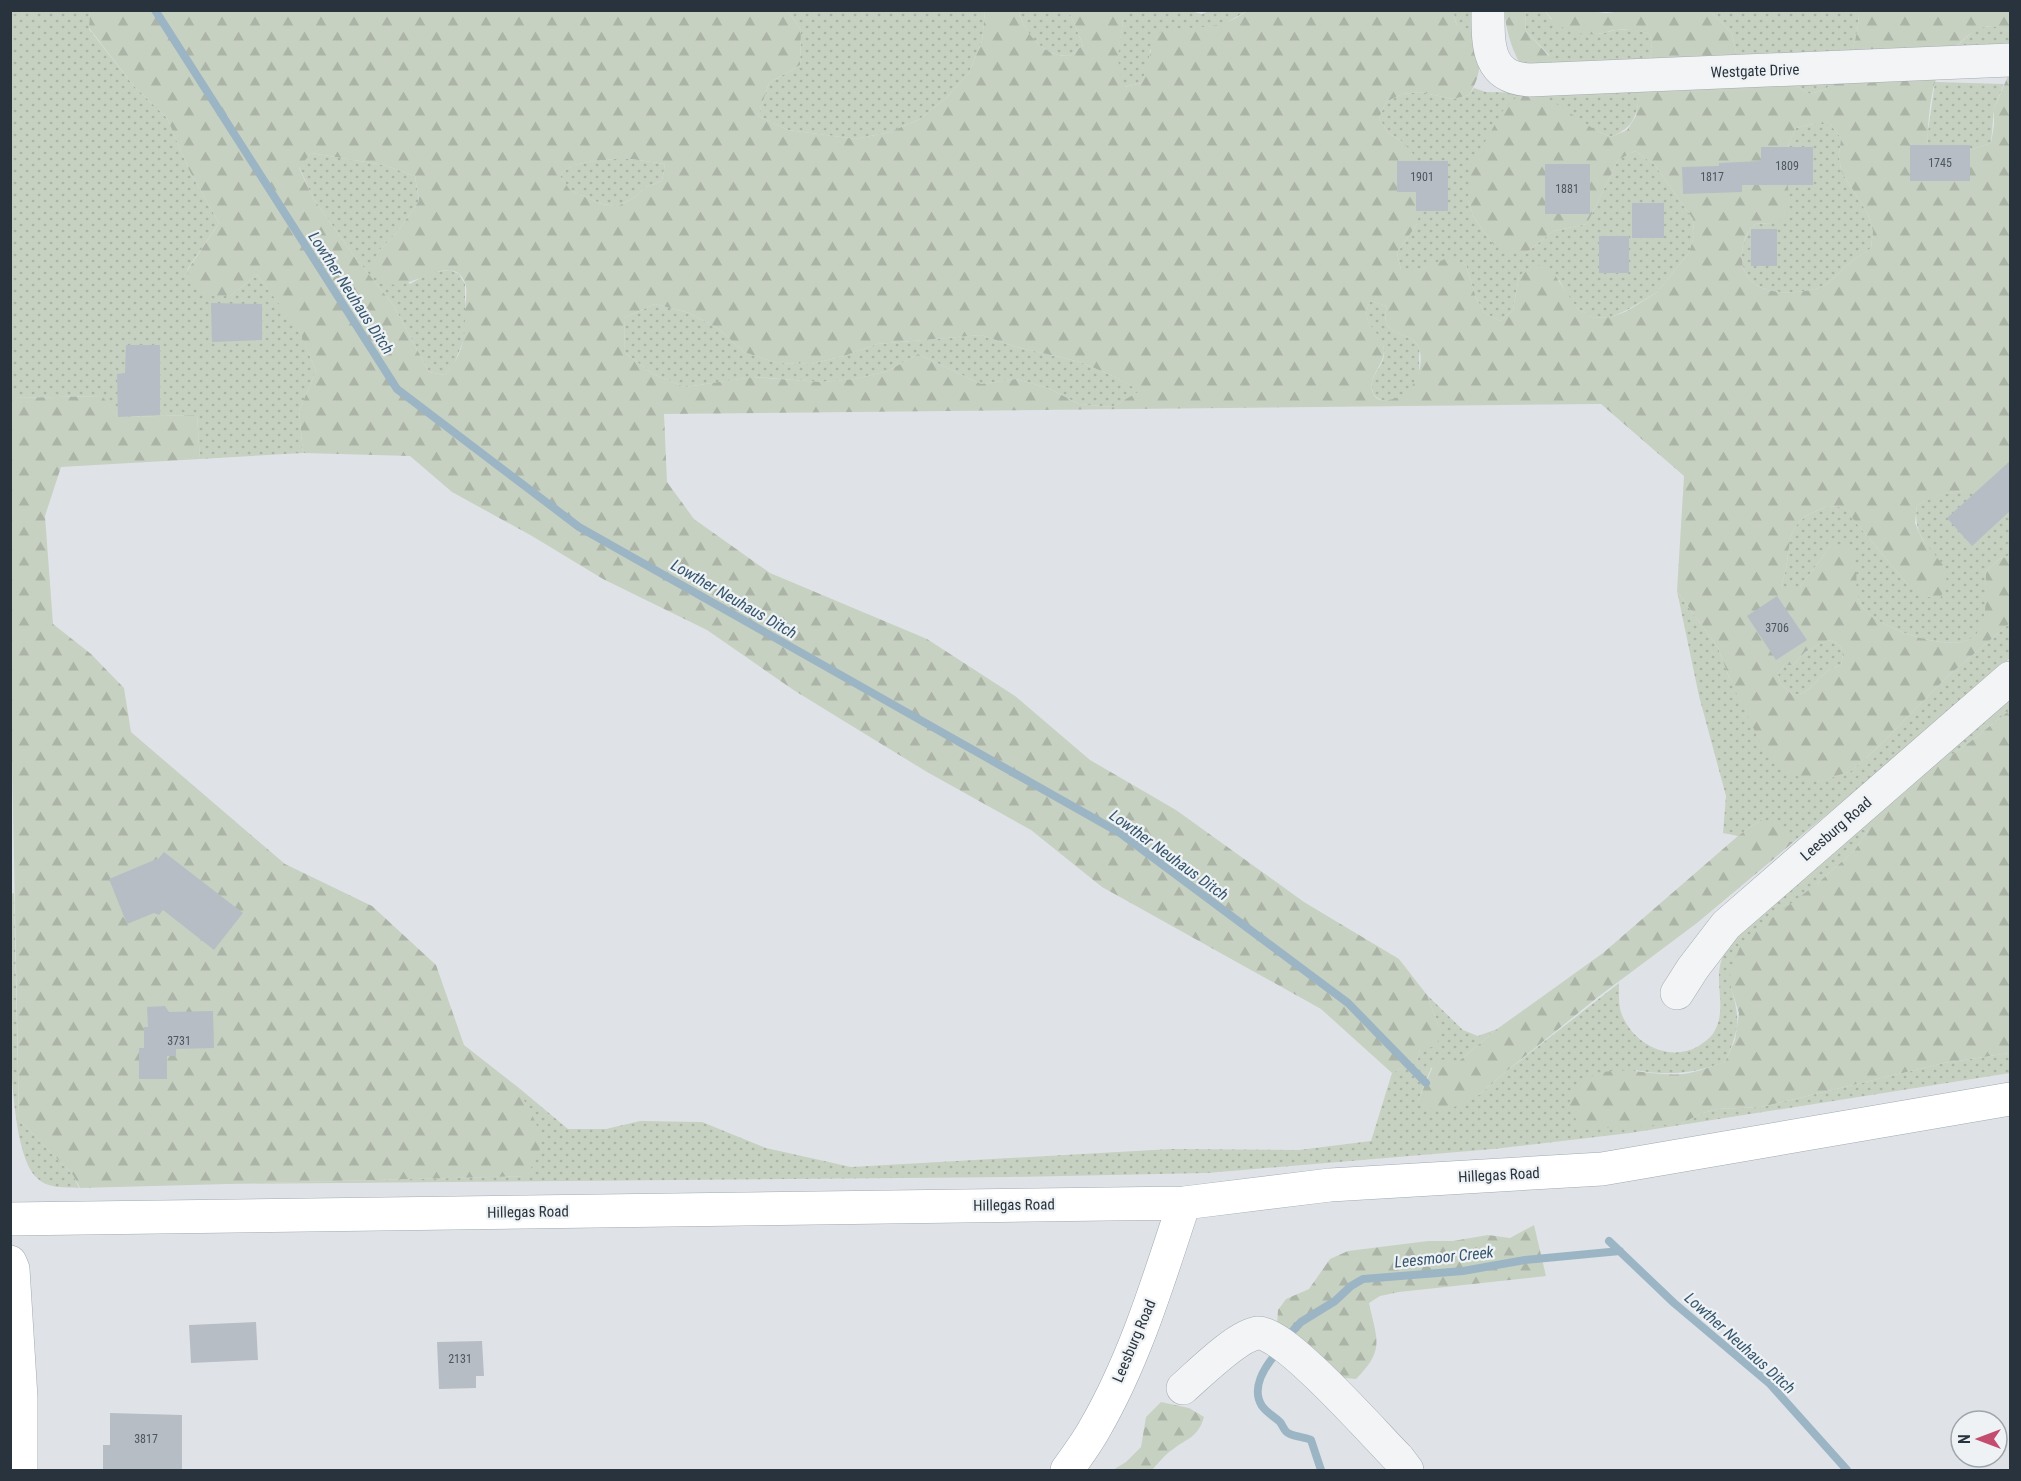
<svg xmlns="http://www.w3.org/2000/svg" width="2021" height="1481" viewBox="0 0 2021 1481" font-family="'Roboto Condensed',sans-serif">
	<defs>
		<pattern id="grass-dots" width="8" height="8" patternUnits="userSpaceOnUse" patternTransform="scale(1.5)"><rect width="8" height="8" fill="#c7d1c1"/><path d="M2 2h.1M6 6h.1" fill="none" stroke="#abb4a7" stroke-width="1.8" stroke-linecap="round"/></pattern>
		<pattern id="forest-firs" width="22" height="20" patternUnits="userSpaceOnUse" patternTransform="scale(1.5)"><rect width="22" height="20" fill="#c7d1c1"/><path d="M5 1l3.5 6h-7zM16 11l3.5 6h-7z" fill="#abb4a7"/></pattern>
	</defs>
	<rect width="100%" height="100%" fill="#dfe3e7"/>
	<path fill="url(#grass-dots)" d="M1186,10L1202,14L1209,11H1247L1222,25L1206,27L1150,50L1148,67L1141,83L1124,87C1110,53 1124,42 1123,11Z
		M10,11H90L89,29L133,85L167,118L189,170L219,223L187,270L230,296L257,275L299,329L316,371L299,411L303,453L200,459L197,415L118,417L101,396L11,398Z
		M788,11H985L982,41L969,73L946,98L920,119L890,132L856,139L788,130L758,116L769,83L800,65L801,30Z
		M1019,11H1069L1083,45L1070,56C1065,55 1059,56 1055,54C1039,50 1021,26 1019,11Z
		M1454,11H1477L1475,46C1465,36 1453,25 1454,11Z
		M1530,11H1545L1551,19L1599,34L1616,30L1633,29L1650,34L1652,50L1648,67L1544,68L1549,55L1526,31L1525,13Z
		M1710,11H1859C1859,35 1849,72 1828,87C1823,91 1815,92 1810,94L1795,85L1739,67L1732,33Z
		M1994,26L2010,31V49H1953L1977,28Z
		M1935,82L2004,84L1994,109L1991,143L1942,159L1928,149V131Z
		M1474,88L1486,92L1549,93L1640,91C1636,116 1636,126 1611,137L1595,130L1468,200L1473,216L1493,244L1525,254L1553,231L1587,224L1618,160L1635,151L1654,164L1693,219L1694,236L1689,253L1656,293L1627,310L1611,317L1594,318L1578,309L1568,296L1559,280L1519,276L1513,310L1500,321L1485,313L1476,298L1466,265L1450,258L1418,270H1401L1397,253L1417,224L1403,142L1388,133L1379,118L1386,102L1402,94L1420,92L1453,99L1469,95Z
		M1813,124H1830L1841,138L1839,155L1841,171L1868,214L1873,231L1871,248C1863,254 1853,260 1845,267C1835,276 1829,285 1815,289C1787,296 1742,295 1742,257C1742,243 1746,233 1755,224L1771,223L1789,143L1796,128Z
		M311,153L384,165L415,176L419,201L398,231L378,252L410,284L429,273L450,270L459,274L465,284V337L454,364L445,375L429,372L394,306L352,253L313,198L299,167Z
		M614,159H632L665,164L662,181L646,187L634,198L618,206L602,204L570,190L560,176C569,161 598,161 614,159Z
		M1370,301L1387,306C1386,311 1384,319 1387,324C1392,337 1414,333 1419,348C1420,351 1419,354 1419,357C1419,363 1420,370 1418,375C1415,383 1406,396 1398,399C1387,403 1374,401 1372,389C1369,376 1383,367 1384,355C1387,332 1357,329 1370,301Z
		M655,304L689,313L719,329L744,352L777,363L811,364L844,356L877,344L981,335L1013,346L1080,362L1111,375L1141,391L1112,407L1079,404L1048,388L1016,379L981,384L918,354L888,371L855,379L821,382L754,377L685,387L653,374L625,353L624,318Z
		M2010,488V555L1998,560L1986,571C1985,590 1990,617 1977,634C1959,657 1879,629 1864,609C1853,595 1855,577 1855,560L1830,547L1800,587H1783L1782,583C1788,568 1787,553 1791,537C1795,520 1814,509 1830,507C1836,506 1843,508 1849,509L1853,519L1908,585L1944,566C1926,544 1913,535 1917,505C1932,497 1946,492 1963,491C1980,490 1995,495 2010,488Z
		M1677,591L1718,648L1730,680L1818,782L1851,771L1876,749L1948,676L2010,623V658L1942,719L1790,845V838L1762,819L1738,836L1723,833L1726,796L1699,696Z
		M1828,640C1842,643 1845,651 1841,665C1836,667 1829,669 1824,674C1813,683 1808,695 1793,695L1780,683L1778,674L1784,665H1793L1805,652Z
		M2010,695V710L1961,749L1931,766Z
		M1858,829L1868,830L1855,850L1818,883L1731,988C1741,1021 1739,1030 1725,1062C1692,1074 1669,1076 1635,1070L1671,1124H1681L1700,1114L1717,1109L1761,1107L1944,1063L2010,1053V1073L1630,1133L1493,1149L1207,1173L1010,1177L224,1184L526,1176L522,1099L519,1088L568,1129H606L640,1121L702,1122L766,1148L851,1167L1171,1149L1299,1150L1371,1141L1392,1073L1417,1060L1420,1050L1439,1027L1427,995L1463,1030L1478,1036L1497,1029L1459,1061H1447L1431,1068L1418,1101L1479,1095L1503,1074L1619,983C1619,993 1618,1006 1622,1015C1634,1044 1668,1062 1697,1047C1703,1043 1711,1038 1714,1032C1728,1009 1713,982 1722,959C1724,953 1730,946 1734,940Z
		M14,893L19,1120L73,1175L79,1188C65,1187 47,1189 36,1177C1,1141 11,949 10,894Z"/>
	<path fill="url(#forest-firs)" fill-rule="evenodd" d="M90,10L788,11L801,30L800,65L769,83L758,116L788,130L856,139L890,132L920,119L946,98L969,73L982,41L985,11H1019C1021,26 1039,50 1055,54C1059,56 1065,55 1070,56L1083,45L1069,11H1123C1124,41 1111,54 1125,87L1141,83C1148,67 1150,50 1155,34C1191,22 1214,35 1247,11H1454C1453,30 1468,32 1475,46C1484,62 1478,81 1469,95L1453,99L1420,92L1402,94L1386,102L1379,118L1388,133L1403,142L1414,155L1419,172L1421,206L1417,224L1397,253L1401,270H1418L1450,257L1466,265L1476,298L1485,313L1500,321L1513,310L1519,276L1532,265L1549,267L1578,309L1594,318L1611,317L1627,311L1656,293L1689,253L1694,236L1693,219L1654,164L1635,151L1618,160L1587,224L1553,231L1525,254L1508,253L1493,244L1473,216L1468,200L1471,166L1505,107L1518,96H1536L1552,101L1595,130L1611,137L1627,130L1636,116L1641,82L1648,67L1652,50L1650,34C1639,31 1628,28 1617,30C1611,30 1605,33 1598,34C1575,36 1558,29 1545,11L1582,10L1606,13L1630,10L1710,11L1732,33L1739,67L1795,85L1810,94C1816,92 1823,91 1828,87C1849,72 1859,35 1859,11H2010V31C1989,24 1981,24 1964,39C1960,43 1954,47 1950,51C1931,74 1927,120 1928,149L1942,159L1991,143L1994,125V109L2010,71V488C1996,495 1983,491 1968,491C1949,491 1934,497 1917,505L1915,523L1922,539L1944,566L1947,583L1940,599L1922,596L1908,585L1853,519L1849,510C1843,508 1836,506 1830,507C1814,509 1795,520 1791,537C1787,553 1788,568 1782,583L1783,587H1800L1830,547L1847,545C1849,549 1854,555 1855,561C1859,578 1852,594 1864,609C1880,629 1960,658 1977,633C1989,617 1985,590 1986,571L1998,560L2010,555V623L1948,676L1876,749L1851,771L1819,782L1785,773L1762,746L1730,680L1718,648L1677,591L1684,476L1601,404L664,414L667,482L694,519L770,573L927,639L1015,696L1090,760L1176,810L1304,902L1399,959L1427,995L1439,1027V1038L1436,1046L1420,1050L1417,1060L1409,1067L1402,1068L1392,1073L1321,1009L1102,887L1031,830L927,772L795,691L707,630L603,579L532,536L452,492L410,456L303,453L299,411L316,371L299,330L257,275L230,296L201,295L187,271L219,223L189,170L167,118L133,85L89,28ZM1813,124H1830L1841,138L1839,155L1841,171L1868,214L1873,231L1871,248C1863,254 1853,260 1845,267C1835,276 1829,285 1815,289C1787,296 1742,295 1742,257C1742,243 1745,234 1755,224L1771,223L1786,218L1789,196L1785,161L1789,143L1796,128ZM311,153L384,165L415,176L419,201L398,231L378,252L372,264L375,273C379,276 385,282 390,284C413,290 453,251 465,283C468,291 465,303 465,311C465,338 464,353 445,375L429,372L394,306L352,253L313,198L299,168ZM614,159H632L665,164L662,181L646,187L634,198L618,206L602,204L570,190L560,176C569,161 598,161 614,159ZM1370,301L1387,306C1386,311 1384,319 1387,324C1392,337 1414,333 1419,348C1426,370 1411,398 1388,400C1381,401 1376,400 1373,393C1366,377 1385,365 1384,350C1383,329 1358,328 1370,301ZM655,304L689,313L719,329L744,352L777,363L811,364L844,356L877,344L981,335L1013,346L1080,362L1111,375L1140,391L1112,407L1079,404L1048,388L1016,379L981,384L918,354L888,371L855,379L821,382L753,377L685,387L653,374L625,353L624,318ZM1828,640C1842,643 1845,651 1841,665C1836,667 1829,669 1824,674C1813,683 1808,695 1793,695L1780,683L1778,674L1784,665H1793L1805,652Z
		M1504,11H1530L1525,13L1526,31L1549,56L1543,72H1526C1512,54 1507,33 1504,11Z
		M102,396L118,417L197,415L200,459L61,467L45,516L53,624L91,654L124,688L131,732L285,864L372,906L436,965L464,1045L519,1088C526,1110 548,1131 538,1155C535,1162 530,1169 526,1176L80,1188L73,1175L19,1120L11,704L10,398Z
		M2010,710V1053L1944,1063L1761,1107L1717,1109L1700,1114L1681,1124L1580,1129L1569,1103C1593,1051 1641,1078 1684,1074C1698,1072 1712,1066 1725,1062L1735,1040L1739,1013L1731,988L1730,971L1740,947L1760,927L1818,883L1855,850L1868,830L1858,829L1905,792L1931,766L1961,749Z
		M1762,819L1782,825L1790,838V845L1697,923L1598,997L1503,1074L1479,1095L1448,1110L1426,1108L1418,1101L1436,1059L1459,1061L1497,1029L1603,953L1738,836Z
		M1534,1225L1546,1276L1399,1292L1380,1296L1369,1303C1377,1340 1385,1350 1356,1379L1345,1378L1335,1373L1277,1325L1278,1310L1286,1299L1309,1289L1330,1259L1348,1251L1428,1241H1453L1488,1235L1510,1238Z
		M1161,1402L1189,1408L1204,1417C1198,1438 1187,1438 1172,1450C1164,1455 1158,1464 1152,1470H1113L1126,1462L1141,1447L1146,1417Z"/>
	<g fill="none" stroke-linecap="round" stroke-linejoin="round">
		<path stroke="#9cb5c5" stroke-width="8" d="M155,10L397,389L579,527L1120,833L1348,1003L1426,1083
			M1609,1241L1674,1303L1770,1384L1847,1470
			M1289,1335L1301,1322L1335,1301L1351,1286L1363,1279L1463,1271L1525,1260L1620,1251
			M1275,1355C1264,1368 1251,1389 1262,1406C1267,1413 1275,1417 1280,1422C1283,1426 1284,1431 1288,1433C1295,1437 1304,1437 1311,1440L1321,1470"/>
	</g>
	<path fill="#b7bdc4" d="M1910,145H1970V181H1910Z
		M1761,147H1813V185H1742V192L1683,194L1682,167L1719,166V163L1761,161Z
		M1397,161H1448V211H1416V192H1397Z
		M1545,164H1590V214H1545Z
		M1632,203H1664V238H1632Z
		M1751,229H1777V266H1751Z
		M1599,236H1629V273H1599Z
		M211,303L262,304V340L212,342Z
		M126,345H160V415L118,417L117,374L125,373Z
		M2010,461V511L1972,546L1947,518Z
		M1777,596L1807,640L1776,660L1747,616Z
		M164,852L243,913L214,950L163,910L159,915L154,913L127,924L109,879L159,858Z
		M165,1006L169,1012L213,1011L214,1048L176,1049V1056H167V1079H139V1048H144V1027H148L147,1007Z
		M256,1322L258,1360L191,1363L189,1325Z
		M482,1341L484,1376H476V1388L439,1389L437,1342Z
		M110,1413L182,1415V1470H103V1445H110Z"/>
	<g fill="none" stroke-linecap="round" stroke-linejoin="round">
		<defs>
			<path id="minor" d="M1488,10C1488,46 1487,78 1530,80L2010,60
				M1677,993L1693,968L1726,925L2010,678
				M1183,1388C1199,1374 1238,1335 1258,1333C1284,1331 1376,1436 1398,1458L1407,1470"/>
			<path id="major" d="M10,1219L1184,1203L1330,1185L1602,1169L2010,1099
				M10,1262L13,1269L21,1398V1470
				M1067,1470C1076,1457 1087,1443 1095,1428C1135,1359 1159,1279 1184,1203"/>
		</defs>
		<use href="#minor" stroke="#a5abb1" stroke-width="34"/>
		<use href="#major" stroke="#9fa9b2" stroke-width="34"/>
		<use href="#minor" stroke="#f2f4f6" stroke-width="33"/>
		<use href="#major" stroke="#fff" stroke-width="33"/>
	</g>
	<g text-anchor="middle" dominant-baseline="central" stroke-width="4.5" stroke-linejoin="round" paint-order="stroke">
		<g font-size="12" fill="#4c565f">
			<text x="1940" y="163">1745</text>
			<text x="1787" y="166">1809</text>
			<text x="1422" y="177">1901</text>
			<text x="1712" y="177">1817</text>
			<text x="1567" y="189">1881</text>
			<text x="1777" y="628">3706</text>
			<text x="179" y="1041">3731</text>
			<text x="460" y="1359">2131</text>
			<text x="146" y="1439">3817</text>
		</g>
		<g font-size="15" fill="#29333d" stroke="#eef2f5">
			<text transform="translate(1755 71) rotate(-2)">Westgate Drive</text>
			<text transform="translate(1836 829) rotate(-41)">Leesburg Road</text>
			<text transform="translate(1499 1175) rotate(-3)">Hillegas Road</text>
			<text transform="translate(1014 1205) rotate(-1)">Hillegas Road</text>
			<text transform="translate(528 1212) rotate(-1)">Hillegas Road</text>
			<text transform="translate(1134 1341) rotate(-67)">Leesburg Road</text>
		</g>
		<g font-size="16" font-style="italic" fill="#36566e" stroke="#eef2f5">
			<text transform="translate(351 293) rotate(57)">Lowther Neuhaus Ditch</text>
			<text transform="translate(734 599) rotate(30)">Lowther Neuhaus Ditch</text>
			<text transform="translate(1169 855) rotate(36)">Lowther Neuhaus Ditch</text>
			<text transform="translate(1444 1257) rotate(-6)">Leesmoor Creek</text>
			<text transform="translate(1740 1343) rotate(42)">Lowther Neuhaus Ditch</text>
		</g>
	</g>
	<rect width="2021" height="1481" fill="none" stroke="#29333d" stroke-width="24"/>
	<g transform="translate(1979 1439) rotate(270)"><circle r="28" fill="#eef2f5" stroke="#9fa6ab" stroke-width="1.5"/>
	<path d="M0-4.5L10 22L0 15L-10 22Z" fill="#c44c6e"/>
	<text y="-9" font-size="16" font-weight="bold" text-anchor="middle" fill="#29333d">N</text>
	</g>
</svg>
